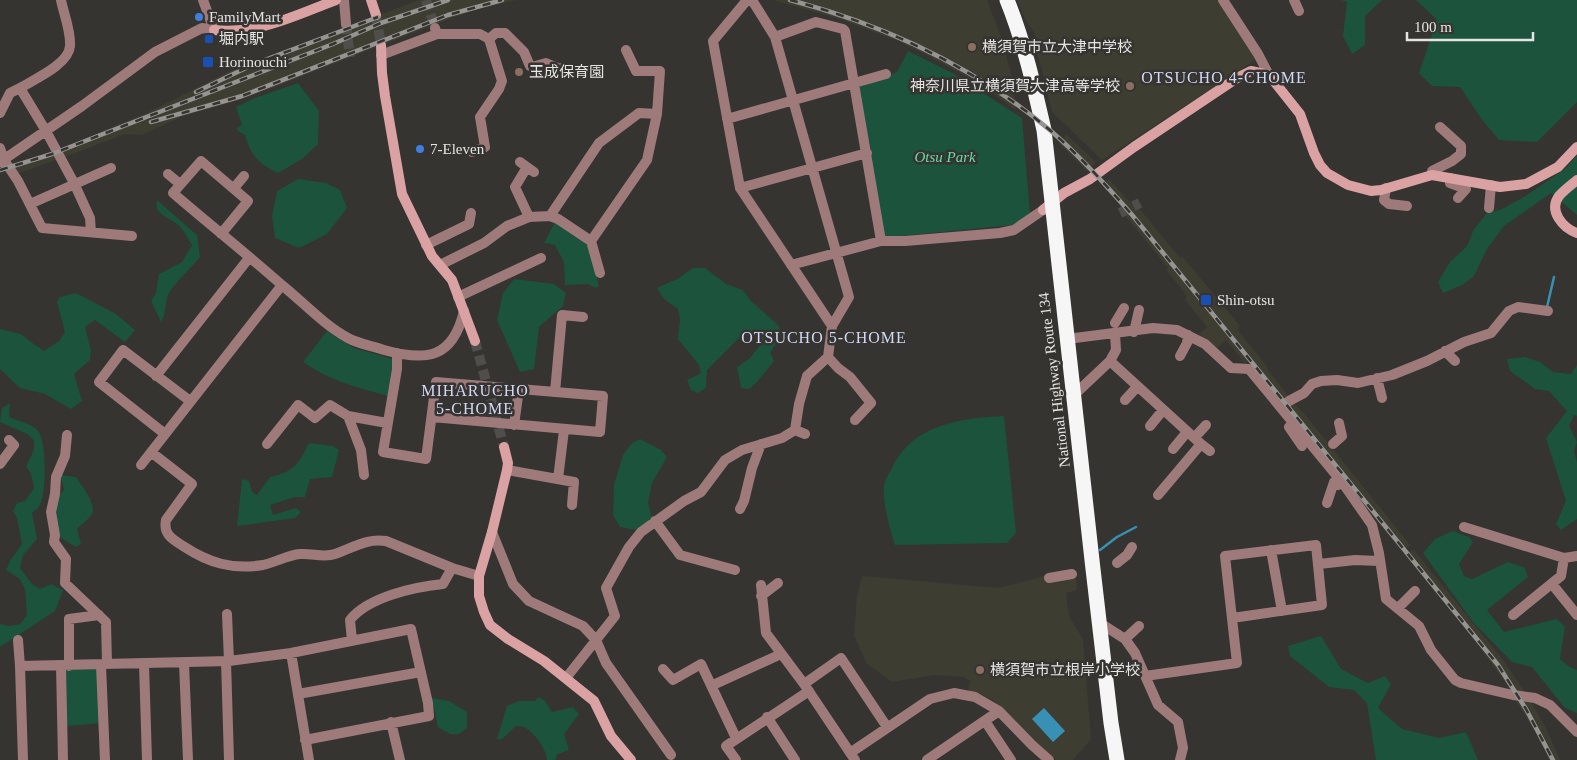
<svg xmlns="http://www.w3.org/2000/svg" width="1577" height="760" viewBox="0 0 1577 760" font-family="'Times New Roman','Noto Sans JP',serif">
	<rect width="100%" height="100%" fill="#353430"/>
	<path fill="#3e3d32" d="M419,0H517L478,9L449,19L243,99L183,116L142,135L125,134L65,157L62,148L147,113L232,70Z
		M773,0H987L1003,42L1016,94L1014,93L1016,110L975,81L925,54L896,40L836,18Z
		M1017,0H1221L1256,54L1255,60L1102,160L1052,112L1034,38L1035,34L1025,19Z
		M1066,134L1096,162L1087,171L1060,144Z
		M50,152L56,160L37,167L19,173L15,170L13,164Z
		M1109,179L1137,210L1140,209L1180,258L1182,256L1240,326L1237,329L1268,368L1267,369L1290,398L1282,403L1247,361L1245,363L1226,340L1216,349L1210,342L1207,344L1199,334L1207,327L1185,300L1187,298L1184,294L1185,293L1166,270L1168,268L1123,213L1125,211L1102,186Z
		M1293,402L1306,416L1411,546L1401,550L1368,510L1285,409Z
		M1414,550L1503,660L1527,695L1513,693L1478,645L1403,553Z
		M1068,570L1071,578L1076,579L1077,590L1066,593L1069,616L1083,639L1091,739L1073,760H1057L1028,736L993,700L980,694L968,691L970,681L964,677L934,675L892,682L867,664L854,636L857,596L862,576L999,588Z
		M1515,699L1530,700L1546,728L1560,760H1549L1536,733Z"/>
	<path fill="#1b533c" d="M1341,0H1382L1365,16V45L1352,54L1343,36L1347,2Z
		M1416,0H1577V102L1537,142L1499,140L1480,117L1460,87L1432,86L1419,73L1437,20Z
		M908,51L954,74L1022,118L1030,214L1012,225L881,238L859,87L897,72Z
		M298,83L319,111L318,144L302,159L278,173C259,164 251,156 245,135L238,131L237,128L242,125L236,107L255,98Z
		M1577,155V215L1551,193L1504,226L1487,249L1474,276L1462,285L1443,293L1438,282L1450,262L1467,246L1474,229L1487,213L1500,210L1524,197L1566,168Z
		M298,179L326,183L340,190L347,208L327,234L299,248L275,238L272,216L277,191Z
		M157,200L197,235L200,257C193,266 174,284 169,293C164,303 167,313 161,322L151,301L156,293L159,274L182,262L192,245C188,239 184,230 178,225C170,217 153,215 157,200Z
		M555,222L589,245L599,286L596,288L588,284L565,285L564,262L555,245L544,243Z
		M693,268H705L726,284L743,290L751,301L778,325L782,334L770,353L774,361L757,382L749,389L741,388L737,367L749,359L762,343L752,335L739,338L707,370L706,388L698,393L691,390L687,380L701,373L699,365L678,339L680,319L678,309L664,299L657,288L679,278Z
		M514,279L554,284L566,293L563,306L539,327L534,369L520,372L497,320L503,293Z
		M76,293L116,314L135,330L125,342L95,320L85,327L91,350L90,360L74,374L82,401L71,409L45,394L20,388L0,369V329L21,334L31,342L44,351L59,341L65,332L57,302L60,297Z
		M327,331L354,348L393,359L388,396C358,388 328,380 303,362Z
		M1525,357L1540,362L1553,372L1571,374L1577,365V416L1574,415L1569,426L1577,442L1574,451L1577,462V519L1561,530L1556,524L1566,501L1546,438L1567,411L1549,391L1535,389L1510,371L1507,359Z
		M10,403L9,417C18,421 33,424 38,431C47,441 47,498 38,508C36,510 34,511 32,513L37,539L23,555L20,568L32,584L40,589L51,584L63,590L55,611L0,647V624L9,626L20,624L27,615L25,589L20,579L6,570L10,561L22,544L17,518L13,511L17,503L25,501L34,488L31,474L26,466L34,450V440L27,434L0,422L2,408Z
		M1004,416L1016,533L1007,543L895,545C890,529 882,502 884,485C885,480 889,473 892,468C912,424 962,418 1004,416Z
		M640,439L661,450L667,457L652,483L648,502L652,519L635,530L620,527L613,515L614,485L623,455L631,444Z
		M309,443L333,446L339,450L332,477L310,479L305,497H295L270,505L273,515L296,508L301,512L295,518L237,526L242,479L249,481L252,492L257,495L270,477C294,472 299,463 309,443Z
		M60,475L76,477C81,485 97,504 92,514C89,519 82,524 77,529L81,544L76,547L56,535C54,518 51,503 64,490Z
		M1453,531L1469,537L1473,542L1459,564L1464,576L1472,579L1508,562L1524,567L1528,577L1487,610L1504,632L1557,619L1565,627L1560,659L1568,666L1577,670V713L1565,708L1532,667L1512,662L1473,622L1423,553L1435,539Z
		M1321,636L1341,669L1368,683L1385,676L1391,684L1378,708L1402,729L1439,738L1466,732L1478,760H1376L1367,703L1354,690L1329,687L1290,656L1288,646Z
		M100,667L102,723L67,726L66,669Z
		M539,697L545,701L552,712L573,707L579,714L564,734L569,750L558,754L555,760H547C547,750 533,731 524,727C522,726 519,726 516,726L502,739H497L507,706L519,701H535Z
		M432,698L449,701L467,712V728L459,734H450L438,727Z"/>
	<path fill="#3890b5" d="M1044,708L1065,731L1053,742L1032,719Z"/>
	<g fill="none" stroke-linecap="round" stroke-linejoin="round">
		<path stroke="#3890b5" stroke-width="2.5" d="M1547,307L1554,277
			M1100,550L1117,537L1136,527"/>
		<path stroke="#4f4e4b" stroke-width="10" stroke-dasharray="10 5" stroke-linecap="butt" d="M426,0L435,28
			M346,24L350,57
			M1120,213L1140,203"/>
		<path stroke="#4f4e4b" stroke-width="10" stroke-dasharray="10 5" stroke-linecap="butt" d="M376,15L381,45
			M475,341L504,447"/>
		<path stroke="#9e7a7b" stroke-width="10" d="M61,0C64,15 71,31 70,46C69,64 35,79 20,88L46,131L74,183L90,218L91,232
			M344,0L346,24
			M747,0L713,41L740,188L832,326
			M1223,0L1258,54L1269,75
			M1294,0L1299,11
			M437,34H480L489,39L502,81L499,89L480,117L485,147L472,152
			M775,37L816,22L843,29L845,31L881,241
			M489,39L496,33H505L524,52L530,66L532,67L546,63L558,68L573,70
			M381,55L437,34L435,28
			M0,113L10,93L20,88
			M727,119L886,74
			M0,148L4,160L18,181L42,228L132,236
			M0,162L82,106L155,52L202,28L214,30L203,0
			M520,162L534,172
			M527,167L515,187L529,217
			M168,174L180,184
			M1432,175V171L1452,161L1461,154V146L1440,127
			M1450,178V183L1466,189L1458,198
			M234,188L244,176
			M740,188L867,153
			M1386,188L1384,200L1389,204L1407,206
			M30,204L111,168
			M1489,208L1491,185
			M550,216L599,143L639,113L657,114
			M221,234L248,201L201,161L173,193C209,224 247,254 283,286C304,303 324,325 348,338C359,344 372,346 384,350C427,362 453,358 464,311
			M591,241L647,160L657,114L660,71H636L626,50
			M426,245L469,224L471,213
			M440,265L484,243L507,226L529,217L550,216L558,219L591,241L600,273
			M791,265L881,241H905L1000,233L1014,230L1043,210
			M458,297L541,258
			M1115,323L1124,308
			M1134,332L1139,310
			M1067,339L1153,328L1177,330L1205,344L1231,368L1249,369L1342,482L1372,525L1379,553L1386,599L1419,626L1431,650L1455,680L1461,683L1513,695L1535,698L1550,705L1577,732
			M1445,351L1455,361
			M397,353V369L383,452L426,459L436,382L603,396L600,432L432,417
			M1180,356L1187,343L1188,335
			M828,357L838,368L850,377L871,403L855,420
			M1110,361L1201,444L1158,495
			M156,376L249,258
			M1377,378L1382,398
			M555,392L562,315L583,317
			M1074,395L1110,361L1116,350L1115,334
			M1125,400L1137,387
			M1281,408L1289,401L1304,393L1312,384L1321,381L1337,380L1358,383L1392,375L1427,361L1464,342L1491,333L1509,311L1518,307L1548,311
			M348,416L361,450L364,475
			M514,425L519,389
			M1150,426L1163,410
			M1289,427L1302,446
			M795,430L805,434
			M165,434L99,382L123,350L190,401
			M67,435L65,456L56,477L55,494L51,512L55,535L54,542L66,559L65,583L106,622L107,664
			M1195,437L1206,425
			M267,444L298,405L315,418L330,405L348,416L387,423
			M1201,444L1210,451
			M1333,444L1342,436L1339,423
			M1173,449L1187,432
			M151,452L192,484L166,520C163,534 172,539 183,546C209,563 232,570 263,565C276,562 288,555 300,554C312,553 324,558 335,554C353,548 366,538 386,541L452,568L479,576
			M0,464L14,445L9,440
			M141,465L282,285
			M507,470L574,482L572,505
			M558,479L564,430
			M1327,503L1334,482L1338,485L1342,482
			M740,509L744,501L752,468L761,444
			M655,521L680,555L735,570
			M1464,527L1564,558L1577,556
			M492,532L513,584L529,601L583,626L596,640L606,663L671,755
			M1271,550L1282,611
			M1117,563L1127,555L1132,547
			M1319,564L1355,560L1379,561
			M1049,578L1072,574
			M1552,584L1577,615
			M761,585L766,633L804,684
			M761,596L778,583
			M1398,608L1415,591
			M227,614L229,661
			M1513,615L1561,576L1564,558
			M1100,623L1125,639L1135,653L1158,705L1178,722L1183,748L1180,760
			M1125,639L1139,626
			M18,640L20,666
			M352,640L350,620C368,597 414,587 443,584L452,568
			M291,653L309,760
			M226,661L229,760
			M184,663L188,760
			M144,664L147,760
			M101,665L105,760
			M61,666L63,760
			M69,666V619L99,615
			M663,669L673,680L701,664L736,738
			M1145,676L1237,663L1225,556L1316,545L1322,605L1232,618
			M566,678L615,616L606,588L629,547L641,532L684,501L701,492L725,460L742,450L782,438L795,430L799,404L807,376L828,357L832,326L849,297L775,37L752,0
			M713,685L781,654
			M298,694L421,672
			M767,717L795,760
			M985,721L1011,760
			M391,722L400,760
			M850,753L930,699L954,693L975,697L999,711L1032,745L1049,760
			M23,760L20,666L229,661L291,653L411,629L428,703L429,716L305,740
			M736,760L726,746L809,691
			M855,760L804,684L841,658L887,727
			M927,760L999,711"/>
		<path stroke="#dba2a3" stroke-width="10" d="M371,0L376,15
			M214,30C258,35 296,15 336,0
			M381,45L382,73L385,96L402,194L432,256L452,280L475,341
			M1577,180C1571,185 1564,190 1559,196C1548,211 1563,228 1577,233
			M1043,210L1064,193L1090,179L1134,147L1237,78L1251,71L1269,75L1300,114L1314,153L1320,165L1327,173L1348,185L1371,191L1381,190L1432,175L1500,187L1526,184L1558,167L1577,147
			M504,447L508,463L507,470L492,532L479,576V596L484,612L490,625L508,639L544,661L594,701L611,736L631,760"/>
		<path stroke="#f6f6f6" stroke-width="15" d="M1007,0C1024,42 1034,86 1044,130L1093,569L1111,723L1117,760"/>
		<defs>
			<path id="rail" d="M790,0C885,25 976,68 1051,131C1081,157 1107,186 1133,216L1498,665L1526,709L1553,760
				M196,92L252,65L378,17
				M151,122L242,96L448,15L502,0
				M0,170L52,154L333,44L381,23L448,0"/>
		</defs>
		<use href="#rail" stroke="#959491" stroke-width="4.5"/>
		<use href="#rail" stroke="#353430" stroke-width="2.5" stroke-dasharray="8" stroke-linecap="butt"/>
	</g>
	<g fill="#3f7fe0" stroke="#353430" stroke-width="2">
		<circle cx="199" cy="17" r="5"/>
		<circle cx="420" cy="149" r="5"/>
	</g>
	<g fill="#1a4fb4" stroke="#353430" stroke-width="2">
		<rect x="204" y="34" width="10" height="10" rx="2.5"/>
		<rect x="202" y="56" width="12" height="12" rx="2.5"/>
		<rect x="1200" y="294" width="12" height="12" rx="2.5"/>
	</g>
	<g fill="#8d6e63" stroke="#353430" stroke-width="2">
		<circle cx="972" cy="47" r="5"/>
		<circle cx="519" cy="72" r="5"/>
		<circle cx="1130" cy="86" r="5"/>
		<circle cx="980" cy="670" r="5"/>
	</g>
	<g text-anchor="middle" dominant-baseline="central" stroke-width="5" stroke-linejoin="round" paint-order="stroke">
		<g font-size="15" fill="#e5e4e2" stroke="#353430" text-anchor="start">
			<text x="209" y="17">FamilyMart</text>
			<text x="219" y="39">堀内駅</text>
			<text x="982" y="47">横須賀市立大津中学校</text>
			<text x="219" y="62">Horinouchi</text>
			<text x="529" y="72">玉成保育園</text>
			<text x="1120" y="86" text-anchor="end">神奈川県立横須賀大津高等学校</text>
			<text x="430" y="149">7-Eleven</text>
			<text x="1217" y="300">Shin-otsu</text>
			<text x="990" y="670">横須賀市立根岸小学校</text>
		</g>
		<g font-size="15" font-style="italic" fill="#66dba8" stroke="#353430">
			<text x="945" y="157">Otsu Park</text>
		</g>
		<g font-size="15" fill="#e5e4e2" stroke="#353430">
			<text transform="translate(1054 380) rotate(-97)">National Highway Route 134</text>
		</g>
		<g font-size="16" letter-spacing="1" fill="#d3d8f5" stroke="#353430">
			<text x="1224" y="77">OTSUCHO 4-CHOME</text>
			<text x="824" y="337">OTSUCHO 5-CHOME</text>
			<text x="475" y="390">MIHARUCHO<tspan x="475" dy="18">5-CHOME</tspan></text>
		</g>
	</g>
	<path d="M1407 32v8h126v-8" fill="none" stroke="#e5e4e2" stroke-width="2.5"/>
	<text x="1414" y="32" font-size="15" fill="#e5e4e2" stroke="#353430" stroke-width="4" paint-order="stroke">100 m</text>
</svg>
